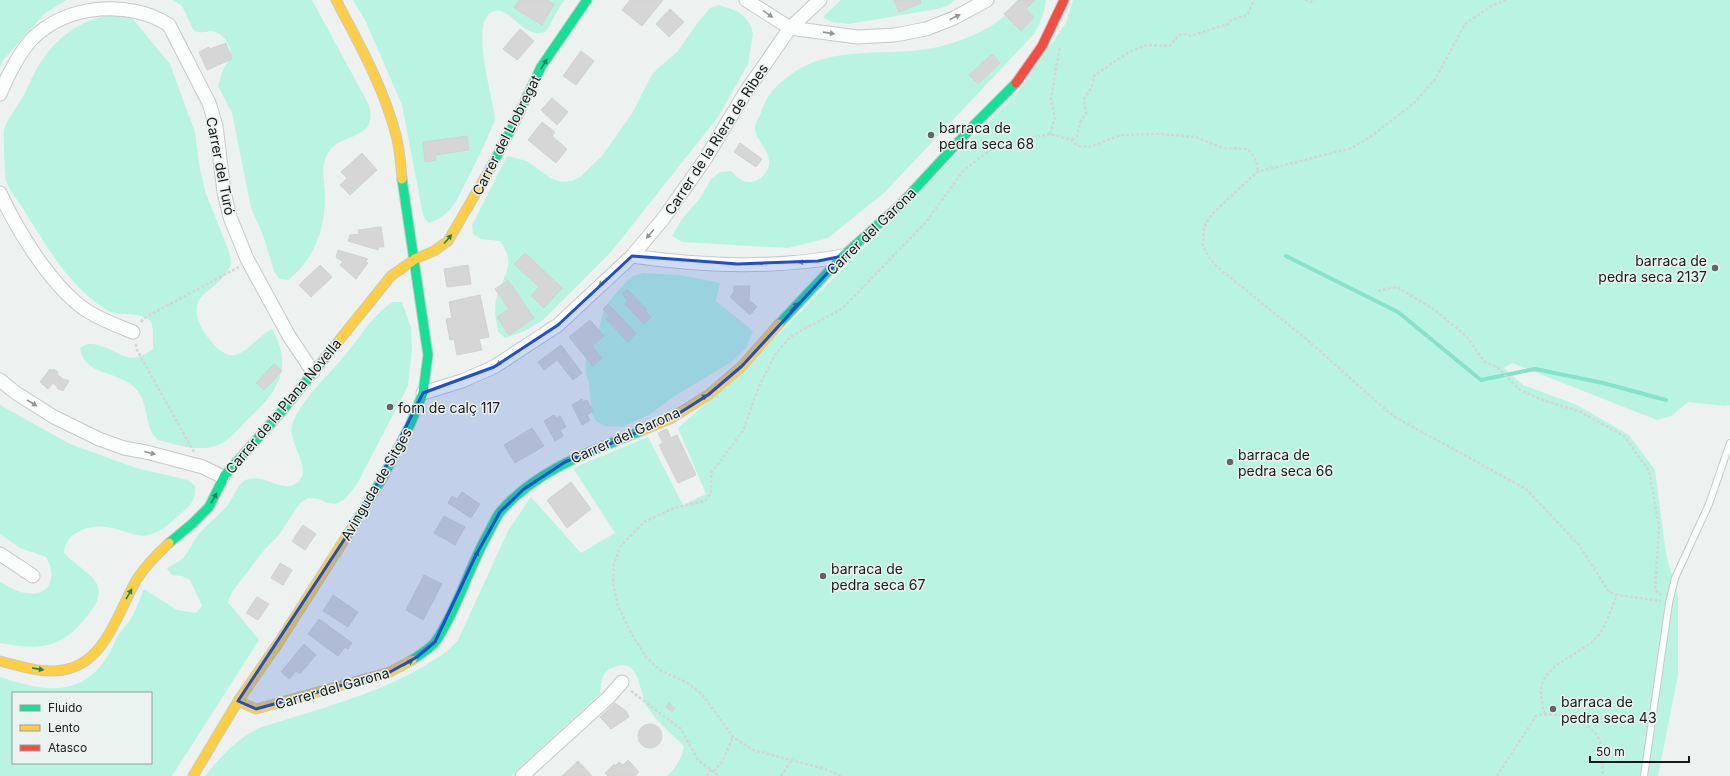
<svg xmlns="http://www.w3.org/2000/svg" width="1730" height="776" viewBox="0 0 1730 776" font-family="Inter,sans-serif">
	<rect width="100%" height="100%" fill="#edf1ef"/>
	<path fill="#b9f4e2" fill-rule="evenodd" d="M0,0H67L45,13L3,60L0,67Z
		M173,0H312L369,105C379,143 338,131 327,155C320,169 325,182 325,197C325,229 314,260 288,280L279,279L274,271L263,235L251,208L232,113L218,86C220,80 221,74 224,68C225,65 228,63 229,60C234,49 225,33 212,31C205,31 205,34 194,31L182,6Z
		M353,0H565C556,10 553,22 545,32C542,32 538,34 536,33C521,32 508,7 494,11C468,19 493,97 495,118C495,125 463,189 457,200C450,211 441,220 428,223L423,215L402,105L366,22Z
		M841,0H955L947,6L937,9L849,24L831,22L823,17Z
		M1021,0H1046C1045,12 1040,24 1034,34L885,192L828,238L788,248L682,242L672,236L682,219L701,197L711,179L720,172L731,171C734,174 739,179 743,181C755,186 771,173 769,160C768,148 754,139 755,126C756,123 758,118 760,115C766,96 774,87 790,75C833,43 889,58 938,47C955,43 976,35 991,26C1002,19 1012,9 1021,0Z
		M1073,0H1730V405L1725,406L1688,402L1671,416L1657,420L1512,363L1504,368L1523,385L1577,405L1629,435L1655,470L1666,554L1678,597V675L1658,776H667C676,768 682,758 684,746C672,734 657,722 648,708C638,694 642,657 614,667C600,672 602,682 600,694L511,776H205C220,757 237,739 259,728C314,710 374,696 424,666C437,658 448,652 458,640L508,531L531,497L581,553L615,533L573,468L648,437L683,505L706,494L678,428L738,375L1017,93L1066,23Z
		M719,5L737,11L745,17L751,26L753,34L748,64L718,117L611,252L543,320L525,331L505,338L498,332C496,320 493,308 497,296C504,274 517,264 500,241L481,239L473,234L472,225L507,156L527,161L552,179L562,182L571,181L580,177L602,156L633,112L650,78L657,69L678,51L696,25L710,8Z
		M113,14H122L132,18L170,64L195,132L199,163L205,191L228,249C230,255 232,261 230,267C228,270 225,274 223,277C217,285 209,289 202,296C190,309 200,328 210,340C237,374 248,342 272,329C294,367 278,392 248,419C237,430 228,443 212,447C196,451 173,444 158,440C156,438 153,435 152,433C145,419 147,398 134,387C116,370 84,376 80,348C82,347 86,344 88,344C92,343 97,345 101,346C124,353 128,367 153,349V330L151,321C134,309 121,319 105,309C68,285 45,244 22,207C17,199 9,190 6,181C5,176 3,135 4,130C6,120 23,99 28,87C44,48 70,22 113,14Z
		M643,273L680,275L720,283L716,301L753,331L746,348L733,361L673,397L649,415L623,427L605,426L596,421L592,414L589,383L586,373V353L599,329L603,311L608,303L626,282L633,276Z
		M393,302H402L411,328L412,349L408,386L357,484L345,499L336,504L327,503L319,499L308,498L300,503L279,535L265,549L232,592L228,602L259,640L172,776H0V677C35,688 70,699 99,668C108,658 113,645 119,634C123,628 129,623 132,617C137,608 140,598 144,589L177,610L196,613L202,606L190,580L182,576L172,575L167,569C172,564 180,562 184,557C190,550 193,541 199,534C208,524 218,516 227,506C233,499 236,487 244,481C263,470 284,497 299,481C312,468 288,443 292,426C298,402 330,374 346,354C361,336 373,314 393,302ZM13,693H151V763H13Z
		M0,405L70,444L136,468L188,480L195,486C196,501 191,505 180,514C171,523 160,533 147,535C140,537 133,534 126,532C109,526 92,523 76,533C68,538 65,544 64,553C71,561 94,576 97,584C101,595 97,603 90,612C64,648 43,651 0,643V582C8,586 17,592 26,593C51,598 57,575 46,557L20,548L0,534Z"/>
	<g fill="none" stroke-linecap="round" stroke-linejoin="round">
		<path stroke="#86e2ca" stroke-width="4" d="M1286,256L1398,312L1481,380L1535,369L1603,383L1666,400"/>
	</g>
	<path fill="#d5d6d5" stroke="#d2d3d1" d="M519,0H547L554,4L542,25L514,8Z
		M630,0H663L642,26L622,10Z
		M894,0H920L921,3L899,12Z
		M1018,0H1035L1026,9L1034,17L1021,31L1004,14Z
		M670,9L684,22L669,37L656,24Z
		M520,29L534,41L517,60L503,49Z
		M226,43L232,59L207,70L199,52L209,47L210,49Z
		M581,51L594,61L576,85L563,76Z
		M992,54L1000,63L978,84L969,75Z
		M552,98L568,112L557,125L541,110Z
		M542,122L555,132L552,136L567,149L556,163L528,140Z
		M467,136L469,150L435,155L436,160L425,162L423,142Z
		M740,143L762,159L756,167L734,152Z
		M362,153L377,170L350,195L340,185L347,178L341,172Z
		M381,227L384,247H378V250L348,241L350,235L359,234L358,230Z
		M338,250L368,259L366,261L368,263L356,279L340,265L343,262L336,257Z
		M525,253L562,288L544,308L531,296L539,287L514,264Z
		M320,265L332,277L311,297L299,285Z
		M468,265L471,284L447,287L444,269Z
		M508,280L534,318L509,335L497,317L509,309L495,289Z
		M734,286H750L749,300L757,307L750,315L730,297L734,292Z
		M627,289L647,310L645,311L651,317L644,324L625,304L628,301L622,294Z
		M480,295L489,337L479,339L482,350L457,355L454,339L450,340L446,319L452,318L449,302Z
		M608,304L636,333L628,342L606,319L609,316L603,309Z
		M590,320L604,336L592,346L602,358L593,366L569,337Z
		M561,345L582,373L573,380L557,360L544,370L538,362Z
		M274,364L282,371L264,390L256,383Z
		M50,369L52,371L53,369L58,372L57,374L64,380V379L69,381L63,391L57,388V386L53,383L48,389L40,382Z
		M582,399L583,402L587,400L593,411L587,415L590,420L582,425L572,405Z
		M554,415L556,418L560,416L566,427L560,430L563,436L555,441L544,421Z
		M532,428L544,446L515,463L504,445Z
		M667,429L671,438L677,435L696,475L678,483L659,445L663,443L658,433Z
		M571,482L591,509L567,528L547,500Z
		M462,492L480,504L471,518L448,503L452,496L457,499Z
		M444,516L465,527L455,545L434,533Z
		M303,525L316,534L305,550L292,541Z
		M280,563L292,570L283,585L271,578Z
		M424,575L442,584L423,620L406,610Z
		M333,595L358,612L348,627L323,611Z
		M257,597L269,604L258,620L246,613Z
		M319,619L352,643L348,649L345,647L338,656L308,634Z
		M304,644L316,655L300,674L296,671L289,679L281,672Z
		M615,703L626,711L629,717L611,729L600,717Z
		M669,703L675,708L672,712L666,707Z
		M638 736a12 12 0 1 1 24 0a12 12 0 1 1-24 0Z
		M628,760L639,772L635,776H608L605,773L614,764L615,766L619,762L623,765Z
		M578,761L592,776H562Z"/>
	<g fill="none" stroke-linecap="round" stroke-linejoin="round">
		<defs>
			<path id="lane" d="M1644,776L1669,603L1675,578L1709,504L1730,443"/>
			<path id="street" d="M746,0L790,28L857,37L895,35L926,29L954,18L987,0
				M0,94C8,75 18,54 32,39C68,3 131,0 169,25L209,103L216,126L224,192L230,217L247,259L289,336L313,372
				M0,193C17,230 50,284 83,308C98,319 116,325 133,332
				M632,256C701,266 774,269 843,256
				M0,380L16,393L54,417L99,439L124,448L146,452L203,467L223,477
				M423,393L462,381L494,367L558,325L632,256L663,219L704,161L745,93L790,28L820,0
				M0,554L33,576
				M522,776L609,697L622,682"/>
			<path id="fast" d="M490,169L514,124L541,67L587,0
				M779,324L843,256L901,204L974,125L1016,83
				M355,523L383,477L410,425L423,393L428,355L402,179
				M169,543L193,523L209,507L225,475L283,410L333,348
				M412,660C420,655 431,648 436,641C458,608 469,567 489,532C493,525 496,517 501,511C538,469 590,452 641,431"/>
			<path id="slow" d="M336,0C360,45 385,90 397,139C400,152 401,166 402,179
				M333,348L391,276L415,259L434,251L448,241L490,169
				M641,431L670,419L708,395L742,366L779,324
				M0,661C20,666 42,674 63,670C106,663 118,611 137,579C146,565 157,554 169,543
				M238,701L256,709L390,672L412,660
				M193,776L238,701L279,642L355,523"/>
			<path id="jam" d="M1016,83L1042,46L1064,0"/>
		</defs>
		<use href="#lane" stroke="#c6c9c8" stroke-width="8"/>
		<use href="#street" stroke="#c6c9c8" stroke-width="15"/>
		<use href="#fast" stroke="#c6c9c8" stroke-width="11"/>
		<use href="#slow" stroke="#c6c9c8" stroke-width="11"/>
		<use href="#jam" stroke="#c6c9c8" stroke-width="11"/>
		<path stroke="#d4d5d5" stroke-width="2.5" stroke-dasharray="3 2" stroke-linecap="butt" d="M1305,0L1311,2L1315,0
			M1506,0L1491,6L1465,24L1436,78L1414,103L1370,137L1352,148L1257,172L1212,214L1204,227L1203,246L1210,259L1221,270L1305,338L1393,416L1526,489L1579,545L1609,592L1617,595L1661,601
			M1050,134L1055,118L1051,99L1060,46
			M1072,140L1077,136L1080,122L1086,113L1084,99L1092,87L1094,76L1127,53L1147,45L1170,46L1179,35L1187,34L1191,36L1230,23L1231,20L1247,15L1254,0
			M1378,291L1397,287L1435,310L1466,336L1484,361L1498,368L1520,390L1545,401L1579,411L1624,436L1649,471L1659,526L1655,590L1661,595
			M141,322L144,318L239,267
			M136,344L137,350L194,452
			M631,691L681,729L698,760L719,776
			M1545,714C1543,707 1541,699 1541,693C1540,664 1580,656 1597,637C1605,628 1612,607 1617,595
			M707,776L710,770H715L722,762L733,737
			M781,776L792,760
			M841,776L825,769L753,750L733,737L702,694L686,682L661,671L646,657L630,631L618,606L613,583L614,564L620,547L644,522L674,508L705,501L711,493V473L743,431L759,386L775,355L790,337L843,308L926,222L964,170L989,151L1010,142L1050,134L1072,140L1078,146L1090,147L1121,135L1160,134L1196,137L1223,148L1248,149C1253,156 1260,163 1257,172
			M1497,776L1536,716C1553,709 1595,722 1600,742C1603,752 1602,765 1603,776"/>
		<use href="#lane" stroke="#fcfdfd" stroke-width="6"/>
		<use href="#street" stroke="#fcfdfd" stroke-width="13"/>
		<use href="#fast" stroke="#16e098" stroke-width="9"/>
		<use href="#slow" stroke="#ffcf43" stroke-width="9"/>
		<use href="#jam" stroke="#f24e42" stroke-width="9"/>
	</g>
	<defs><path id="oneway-solid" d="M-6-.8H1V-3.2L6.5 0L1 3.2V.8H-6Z"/></defs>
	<g fill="#949696">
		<use href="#oneway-solid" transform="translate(768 14) rotate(34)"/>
		<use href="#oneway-solid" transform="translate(955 17) rotate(-26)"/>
		<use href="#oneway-solid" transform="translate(829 33) rotate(8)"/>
		<use href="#oneway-solid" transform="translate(650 234) rotate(130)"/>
		<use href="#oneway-solid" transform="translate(804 262) rotate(176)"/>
		<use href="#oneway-solid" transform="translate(603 282) rotate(137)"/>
		<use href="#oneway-solid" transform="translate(501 362) rotate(147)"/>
		<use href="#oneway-solid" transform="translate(32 403) rotate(32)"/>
		<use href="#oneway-solid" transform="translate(150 453) rotate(14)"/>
	</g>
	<g fill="#16865e">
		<use href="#oneway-solid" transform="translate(544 64) rotate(-58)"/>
		<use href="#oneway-solid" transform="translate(448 239) rotate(-50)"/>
		<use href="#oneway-solid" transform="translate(794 307) rotate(-47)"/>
		<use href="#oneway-solid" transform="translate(702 398) rotate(-33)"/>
		<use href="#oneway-solid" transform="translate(214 498) rotate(-61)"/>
		<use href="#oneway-solid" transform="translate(476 556) rotate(-64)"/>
		<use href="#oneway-solid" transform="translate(129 594) rotate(-60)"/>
		<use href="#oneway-solid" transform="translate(408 663) rotate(-29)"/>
		<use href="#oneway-solid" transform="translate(38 669) rotate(9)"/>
	</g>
	<path fill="#1d4ed8" fill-opacity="0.2" stroke="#1d4ed8" stroke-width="3" stroke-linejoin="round" d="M632,256L738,264L818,261L843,256L742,366L708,395L670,419L565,462L524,489L500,512L476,555L435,642L417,657L390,672L256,709L238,701L365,508L423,393L494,367L558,325Z"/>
	<g fill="#616563" stroke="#ebf3f0" stroke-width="1.5">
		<circle cx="931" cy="135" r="4"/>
		<circle cx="1715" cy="268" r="4"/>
		<circle cx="390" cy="407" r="4"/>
		<circle cx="1230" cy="462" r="4"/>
		<circle cx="823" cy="576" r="4"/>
		<circle cx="1553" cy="709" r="4"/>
	</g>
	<g text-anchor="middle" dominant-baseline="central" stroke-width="3" stroke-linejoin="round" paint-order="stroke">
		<g font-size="14" fill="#161918" stroke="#ebf3f0" text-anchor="start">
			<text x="939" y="127">barraca de<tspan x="939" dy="16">pedra seca 68</tspan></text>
			<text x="1707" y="260" text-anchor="end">barraca de<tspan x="1707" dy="16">pedra seca 2137</tspan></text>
			<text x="398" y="407">forn de calç 117</text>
			<text x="1238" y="454">barraca de<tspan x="1238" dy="16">pedra seca 66</tspan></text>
			<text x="831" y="568">barraca de<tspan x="831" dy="16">pedra seca 67</tspan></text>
			<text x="1561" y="701">barraca de<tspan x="1561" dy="16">pedra seca 43</tspan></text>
		</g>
		<g font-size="14" fill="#161918" stroke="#ebf3f0">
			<text transform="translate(506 135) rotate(-63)">Carrer del Llobregat</text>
			<text transform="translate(716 139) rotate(-57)">Carrer de la Riera de Ribes</text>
			<text transform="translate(221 166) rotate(79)">Carrer del Turó</text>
			<text transform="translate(871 231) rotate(-44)">Carrer del Garona</text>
			<text transform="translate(283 406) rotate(-50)">Carrer de la Plana Novella</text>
			<text transform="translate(625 435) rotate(-24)">Carrer del Garona</text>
			<text transform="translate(376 484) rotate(-60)">Avinguda de Sitges</text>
			<text transform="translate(332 688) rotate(-16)">Carrer del Garona</text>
		</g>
	</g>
	<rect x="12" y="692" width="140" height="72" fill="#ebf3f0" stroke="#969c9a"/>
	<rect x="20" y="705" width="20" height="6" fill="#16e098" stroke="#969c9a"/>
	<text x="48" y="712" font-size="12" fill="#161918">Fluido</text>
	<rect x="20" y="725" width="20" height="6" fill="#ffcf43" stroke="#969c9a"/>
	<text x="48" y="732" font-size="12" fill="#161918">Lento</text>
	<rect x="20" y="745" width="20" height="6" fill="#f24e42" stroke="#969c9a"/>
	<text x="48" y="752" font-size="12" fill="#161918">Atasco</text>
	<path d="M1590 756v6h99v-6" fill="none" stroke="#161918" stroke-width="2"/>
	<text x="1596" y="756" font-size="12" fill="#161918" stroke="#ebf3f0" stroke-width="3" paint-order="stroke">50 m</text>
</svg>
